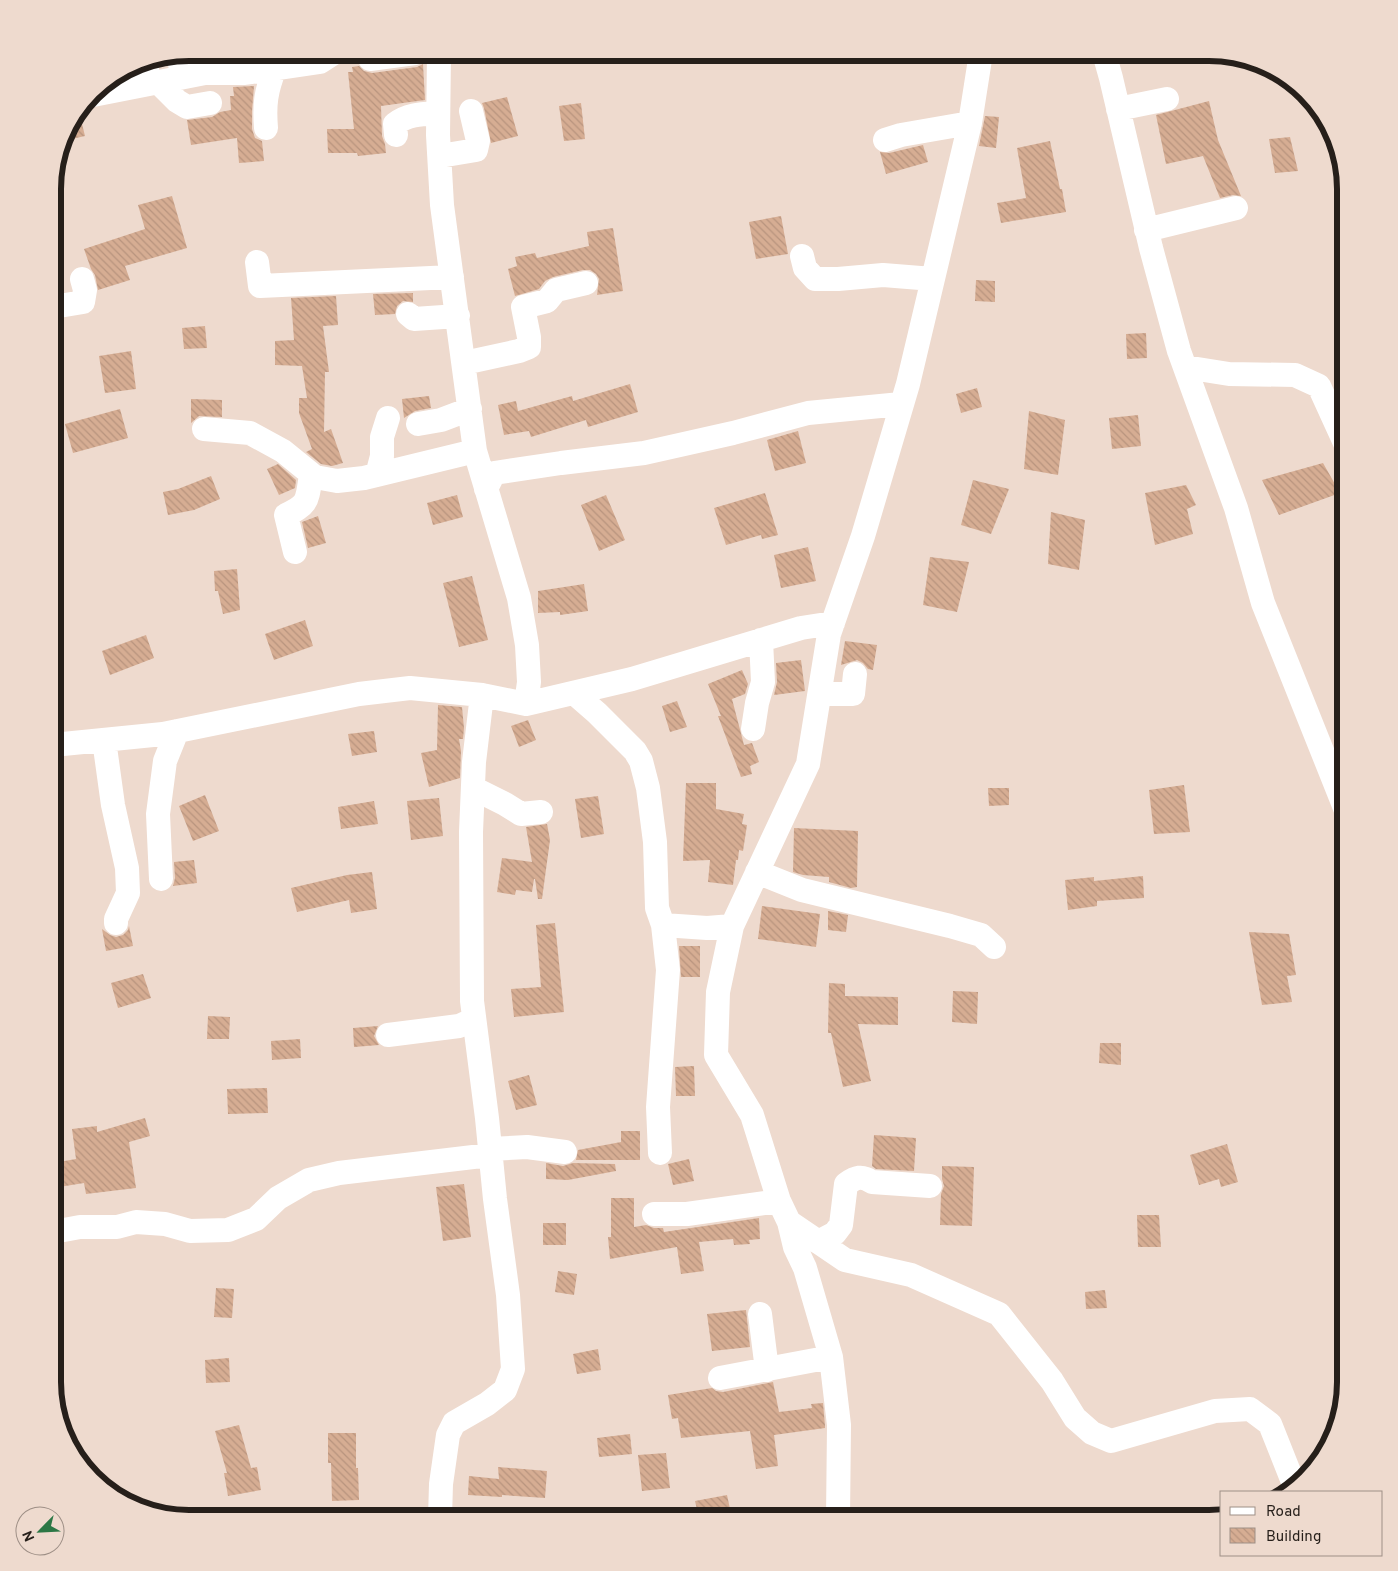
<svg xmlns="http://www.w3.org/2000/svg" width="1398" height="1571" viewBox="0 0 1398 1571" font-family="Overpass,sans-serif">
	<defs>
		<pattern id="building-back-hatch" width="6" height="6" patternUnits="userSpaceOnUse" patternTransform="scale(1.25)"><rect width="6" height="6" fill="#d6ad93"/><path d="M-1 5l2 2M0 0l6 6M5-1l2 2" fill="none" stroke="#b8947e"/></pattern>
	</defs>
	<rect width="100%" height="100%" fill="#eedace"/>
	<path fill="url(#building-back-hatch)" d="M423,64L425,100L381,106L382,136L385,144L386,153L358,156L357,153H328L327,129H354L348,72H353L352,67L359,66L364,71L372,73L417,67Z
		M254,86L252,111V129L255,138L262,141L264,161L239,163L237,138L191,145L187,120L212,117L220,112L231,110L230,96H234L233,87Z
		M507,97L518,136L491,143L484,108L482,103Z
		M1209,101L1218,140L1241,196L1233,195L1220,198L1203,156L1166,164L1156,115Z
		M581,103L585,139L564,141L559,106Z
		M79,112L85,136L63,141L66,129Z
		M985,116L999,117L996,148L979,146Z
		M1290,137L1298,171L1275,173L1269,139Z
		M1050,141L1060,189H1062L1066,212L1001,223L997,203L1026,198L1017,148Z
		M923,145L928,162L886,174L880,152L889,153Z
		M172,196L187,248L125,266L130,280L98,290L95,275L91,269L84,249L145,229L138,205Z
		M781,216L788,254L756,259L749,222Z
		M613,228L623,291L597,295L599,279L596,274L590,270H583L553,277L545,281L539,289L515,296L508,269L517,266L515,257L535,253L537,258L589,246L587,232Z
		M976,280L995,281V302L975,301Z
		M413,293V302L403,301L397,306L395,314L375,315L373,294Z
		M336,296L338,325L323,326L329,372H325L324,432L331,429L343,463L332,466L321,464L306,452L312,449L299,413V398H307L302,366L275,365V341L294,340L291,298Z
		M205,326L207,348L184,349L182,328Z
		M1146,333L1147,358L1127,359L1126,334Z
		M131,351L136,389L105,393L99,356Z
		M630,384L638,412L588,427L586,420L531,437L529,431L504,435L498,405L516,401L518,411L572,396L573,401Z
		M977,388L982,407L961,413L956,394Z
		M429,396L431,408L415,411L404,418L402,399Z
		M191,399L222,400V417L199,416L191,423Z
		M120,409L128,438L73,453L65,424Z
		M1029,411L1065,420L1058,475L1024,469Z
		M1138,415L1141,446L1112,449L1109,418Z
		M798,431L806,463L775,471L767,440Z
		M1323,463L1340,493L1279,515L1262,480Z
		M278,464L296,480L295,488L279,495L267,469Z
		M211,476L220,499L194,510L168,515L163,492L178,489Z
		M973,480L1009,489L991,534L961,525Z
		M1186,485L1196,505L1187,509L1193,534L1155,545L1145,493Z
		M765,493L778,535L762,539L761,535L726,545L714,508Z
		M457,495L463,517L433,525L427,503Z
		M606,495L625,540L599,551L581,505Z
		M1051,512L1085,520L1079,570L1048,564Z
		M318,516L326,543L308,548L302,522Z
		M808,547L816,581L781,588L774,555Z
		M930,557L969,562L957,612L923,605Z
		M237,569L240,610L223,614L218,591H215L214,571Z
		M472,576L488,640L459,647L443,583Z
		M584,584L588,611L560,615V612L538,613V591Z
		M305,620L313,646L274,660L265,634Z
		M146,635L154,658L110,675L102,651Z
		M845,641L877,645L873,670L868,669L863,663L857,660L841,665Z
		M801,660L805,691L774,695L777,682L776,663Z
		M742,670L748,684L745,694L732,699L744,745L752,743L759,762L750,766L752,774L741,777L718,716H721L708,684Z
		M677,701L687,727L670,732L662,706Z
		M438,705L462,707L464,728L463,739H459L461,751L460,778L429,787L421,753L437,750Z
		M528,720L536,740L519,747L511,726Z
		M374,731L377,752L352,756L348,734Z
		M686,783H716V809L744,814L742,824L747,825L743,851L739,850L738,860H736L733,885L708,882L710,860L683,861Z
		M1184,785L1190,832L1154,834L1149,790Z
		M988,788H1009V805L989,806Z
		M205,795L219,831L193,841L179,806Z
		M598,796L604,834L581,838L575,799Z
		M439,798L443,836L411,840L407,801Z
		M374,801L378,824L341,829L338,807Z
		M547,824L550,840L542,899H538L535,879H534L532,892L516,890L515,895L497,892L502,858L532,862L526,827Z
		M794,828L858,831L857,887L851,888L829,882V877L803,875L793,872Z
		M194,860L197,883L173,886L175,878L174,862Z
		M372,872L377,909L351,913L349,900L297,912L291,888L347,875Z
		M1143,876L1144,898L1097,901V906L1068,910L1065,880L1094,877V881Z
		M762,906L820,914L816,947L758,939Z
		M828,911L848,915L846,932L828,930Z
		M555,923L564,1012L514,1017L511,989L541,987L536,925Z
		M129,926L133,946L106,951L102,929L110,935L116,937L123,935L128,930Z
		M1249,932L1289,934L1296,975L1287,976L1292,1002L1262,1005Z
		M679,946H700V977H681Z
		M143,974L151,998L118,1008L111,983Z
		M829,983L845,984V996L898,997V1025L858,1024L871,1081L843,1087L831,1033H828Z
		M953,991L978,992L977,1024L952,1022Z
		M208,1016L230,1017L229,1039H207Z
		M378,1026L374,1036L379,1045L354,1047L353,1028Z
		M300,1039L301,1058L272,1060L271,1041Z
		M1100,1043H1121V1065L1099,1063Z
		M694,1066L695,1096H676L675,1067Z
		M529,1075L537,1105L516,1110L508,1081Z
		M267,1088L268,1113L228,1114L227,1089Z
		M145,1118L150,1136L129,1142L136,1188L86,1194L84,1183L53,1188V1163L76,1159L72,1129L97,1126V1132Z
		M621,1131H640V1160H576L578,1150L621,1142Z
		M874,1135L916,1138L914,1171L876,1169L872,1166Z
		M1227,1144L1238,1182L1221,1187L1219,1179L1199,1185L1190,1155Z
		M689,1159L694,1181L673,1185L668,1164Z
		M546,1163L563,1166L573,1163L615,1164L616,1171L568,1180L546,1179Z
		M942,1166L974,1167L972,1226L940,1225L941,1194L944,1186L942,1179Z
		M464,1184L471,1237L443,1241L436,1187Z
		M611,1198H634V1227L646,1225L654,1228H663L664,1232L759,1218L760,1239L749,1240L750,1244L734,1245L733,1239L699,1242L704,1271L681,1274L677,1247L610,1259L608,1237H611Z
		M1137,1215H1159L1161,1247H1138Z
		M543,1223H566V1245H543Z
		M558,1271L577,1274L574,1295L555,1292Z
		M216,1288L234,1289L232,1318L214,1317Z
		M1105,1290L1107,1308L1086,1309L1085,1292Z
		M746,1310L750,1347L712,1351L707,1314Z
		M598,1349L601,1370L577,1374L573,1354Z
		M229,1358L230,1382L206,1383L205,1360Z
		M773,1382L779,1412L812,1408L811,1404L823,1403L825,1426V1428L774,1435L778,1466L756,1469L750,1431L681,1438L678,1418L672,1419L668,1395L712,1388L716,1391L723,1392Z
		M239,1425L251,1468L257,1467L261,1490L228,1496L224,1473H227L215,1431Z
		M328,1433H356V1468H358L359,1500L332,1501L331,1463H328Z
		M630,1434L632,1454L599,1457L597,1438Z
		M666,1453L670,1488L642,1491L638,1455Z
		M498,1467L547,1471L545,1498L502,1495V1497L468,1495L469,1476L499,1479Z
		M727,1495L732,1518H699L695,1501Z"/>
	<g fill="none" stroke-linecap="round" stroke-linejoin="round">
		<path stroke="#fff" stroke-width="24" d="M367,53L370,59L415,53
			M439,53L438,135L442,205L475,451L519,598L527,645L529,682L526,704
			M1104,53L1111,78L1151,248L1179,351L1236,508L1263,603L1345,808
			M178,55L183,77
			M144,61L151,83
			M158,82L177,101L187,107L210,103
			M93,95L205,73H245L320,62L334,53
			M1118,109L1167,99
			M266,128C264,104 266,91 275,68
			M396,135L395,124C408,114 423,114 438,113
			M885,140L901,135L970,123
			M440,156L476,150L478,141L471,111
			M1146,230L1236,208
			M802,256L805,268L815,279H838L883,275L933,279
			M257,262L260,286L452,277
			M53,307L83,302L85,290L82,279
			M408,314L414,319L458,316
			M464,363L519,351L529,347V337L523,307L547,301L556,290L586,283
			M1185,367L1229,374L1295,375L1319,386L1345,443
			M418,424L441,420L470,409
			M204,429L250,433L283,451L315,477
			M377,475L382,456V437L388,418
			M486,489L494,473L561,463L644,453L733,433L808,413L901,404
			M295,552L286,515C306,505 307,503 310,481L315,477L337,481L364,478L475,451
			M574,693L597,713L635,751L641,761L648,788L655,842L657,908L663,925L707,928L732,926
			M820,694H853L855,674
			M753,729L757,703L763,682L761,640
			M104,740L113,805L127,868L128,893L116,919V923
			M53,745L163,734L359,694L410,688L482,695L526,704L632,679L801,628L833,623
			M473,788L505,804L521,814L541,812
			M757,872L802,890L950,926L981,935L994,947
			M161,879L158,814L165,761L177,731
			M388,1035L459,1026L474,1019
			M490,1149L527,1147L565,1152
			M660,1153L658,1107L668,970L663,925
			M654,1214H687L779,1201
			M789,1222L845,1260L911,1275L999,1314L1052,1381L1075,1418L1092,1433L1111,1441L1215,1411L1250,1409L1270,1424L1295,1487
			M53,1232L80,1227H117L136,1222L165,1224L190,1231L228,1230L256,1219L278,1198L309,1180L339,1173L490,1155
			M818,1242L835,1233L841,1225L846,1184C856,1177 862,1175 872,1182L930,1186
			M760,1314L767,1370
			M720,1378L831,1357
			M440,1518L441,1484L448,1435L454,1423L487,1404L505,1390L513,1369L508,1295L495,1199L487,1118L472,1001L471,832L474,762L482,695
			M838,1518L839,1425L831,1357L805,1268L795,1247L789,1222L779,1201L752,1115L716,1055L718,992L732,926L808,764L829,634L863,536L908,384L970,123L981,53"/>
	</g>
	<path d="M0 0H1398V1571H0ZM189 61H1209A128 128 0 0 1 1337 189V1382A128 128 0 0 1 1209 1510H189A128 128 0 0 1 61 1382V189A128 128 0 0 1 189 61Z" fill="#eedace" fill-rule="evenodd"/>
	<path fill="none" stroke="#261f1a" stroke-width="6" d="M189 61H1209A128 128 0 0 1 1337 189V1382A128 128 0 0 1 1209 1510H189A128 128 0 0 1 61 1382V189A128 128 0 0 1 189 61Z"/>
	<rect x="1220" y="1491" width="162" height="65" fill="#eedace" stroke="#9e8f86"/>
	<rect x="1230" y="1507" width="25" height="8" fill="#ffffff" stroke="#9e8f86"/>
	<text x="1266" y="1516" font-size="15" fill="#261f1a">Road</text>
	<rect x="1230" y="1528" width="25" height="15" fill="url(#building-back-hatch)" stroke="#9e8f86"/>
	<text x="1266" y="1541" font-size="15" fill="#261f1a">Building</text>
	<g transform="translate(40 1531) rotate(246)"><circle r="24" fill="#eedace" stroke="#9e8f86"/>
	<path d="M0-4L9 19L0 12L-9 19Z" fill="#2c7745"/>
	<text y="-8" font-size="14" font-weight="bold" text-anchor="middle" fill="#261f1a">N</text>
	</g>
</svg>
